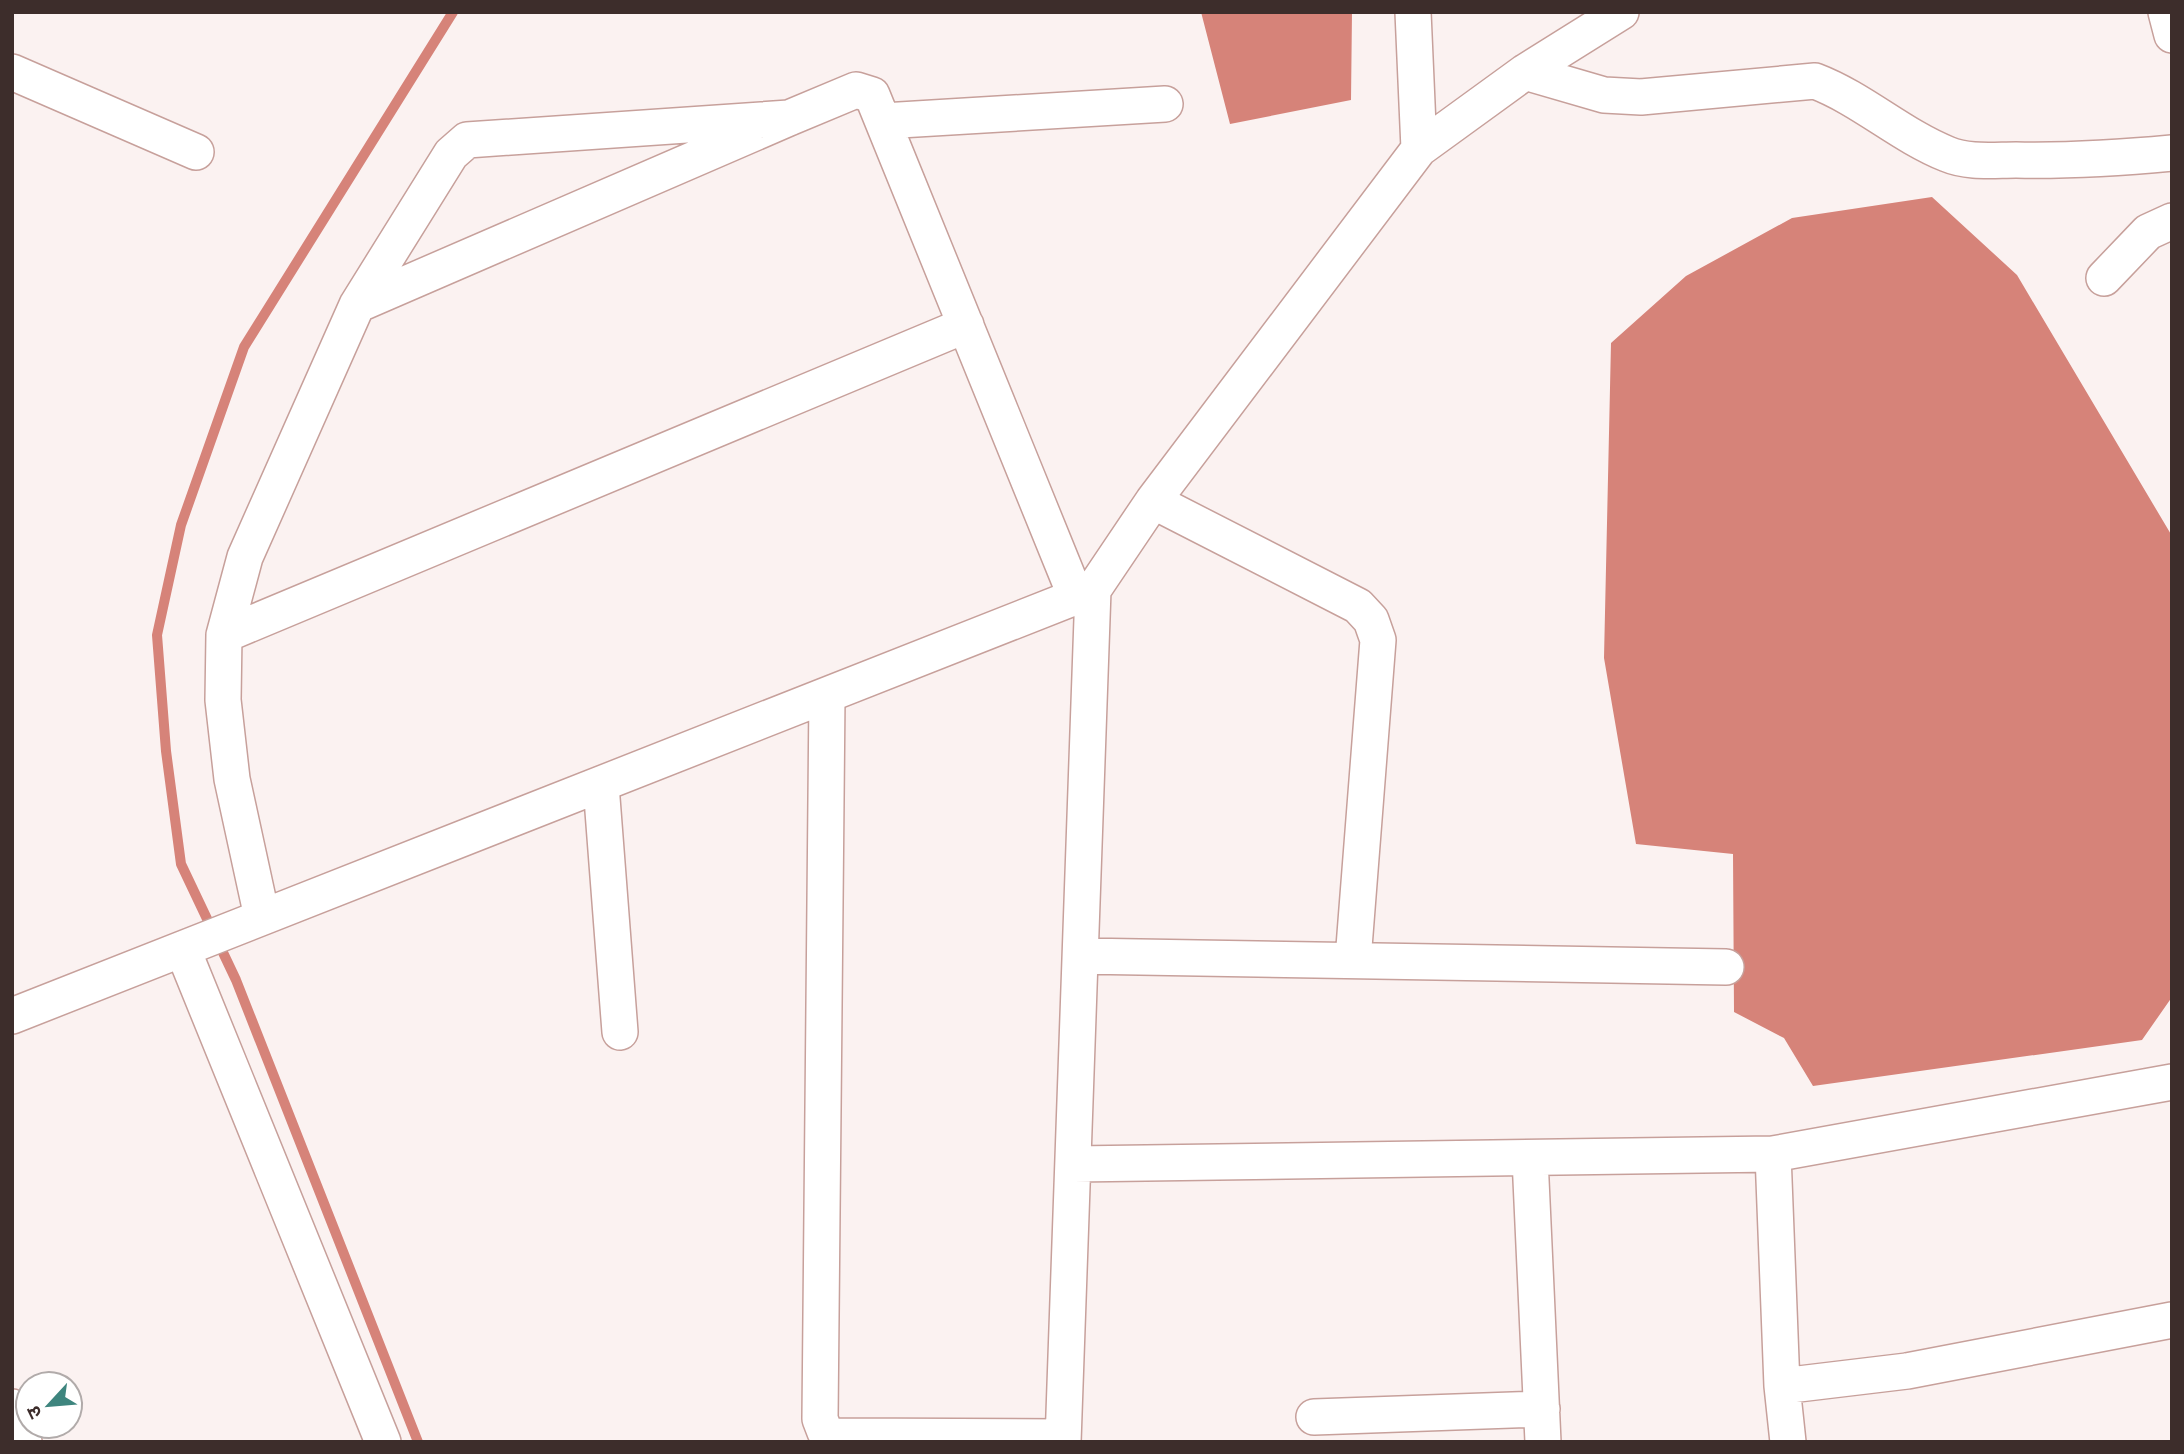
<svg xmlns="http://www.w3.org/2000/svg" width="2184" height="1454" viewBox="0 0 2184 1454" font-family="'Source Sans 3','Noto Sans Devanagari',sans-serif">
	<rect width="100%" height="100%" fill="#fbf2f1"/>
	<path fill="#d68379" d="M1201,12H1352L1351,100L1230,124Z
		M1932,197L2017,275L2172,536V997L2142,1040L1813,1086L1784,1038L1734,1012L1733,854L1636,844L1604,658L1611,343L1686,276L1792,218Z"/>
	<g fill="none" stroke-linecap="round" stroke-linejoin="round">
		<path stroke="#d68379" stroke-width="10" d="M418,1442L236,980L181,864L166,751L157,635L181,525L244,347L453,12"/>
		<defs>
			<path id="minor" d="M1413,12L1419,149
				M2166,12L2172,35
				M12,72L196,152
				M1525,72L1604,95L1641,97L1815,81C1862,99 1900,135 1947,154C1968,163 1993,160 2016,160C2068,161 2119,158 2172,153
				M883,121L1165,104
				M2104,278L2148,232L2172,221
				M357,305L789,118L856,90L872,95L1076,597
				M1153,501L1358,606L1371,620L1378,640L1353,960
				M224,635L966,325
				M827,696L820,1419L825,1432L835,1436L1063,1437
				M601,785L620,1032
				M262,917L232,779L223,700L224,635L245,557L357,305L451,154L467,140L789,118
				M183,950L383,1442
				M1081,956L1726,967
				M12,1016L1093,590L1153,501L1419,149L1525,72L1621,12
				M1773,1154L1782,1386L1788,1442
				M1530,1158L1543,1442
				M1074,1164L1773,1154L2172,1082
				M1782,1386L1907,1371L2172,1320
				M12,1407L24,1442
				M1314,1417L1542,1409
				M1063,1442L1093,590"/>
		</defs>
		<use href="#minor" stroke="#c7a09b" stroke-width="38"/>
		<use href="#minor" stroke="#fff" stroke-width="35"/>
	</g>
	<rect width="2184" height="1454" fill="none" stroke="#3d2d2b" stroke-width="28"/>
	<g transform="translate(49 1405) rotate(244)"><circle r="33" fill="#ffffff" stroke="#b1abaa" stroke-width="2"/>
	<path d="M0-5L12 26L0 18L-12 26Z" fill="#3e857e"/>
	<text y="-10" font-size="19" font-weight="bold" text-anchor="middle" fill="#3d2d2b">उ</text>
	</g>
</svg>
